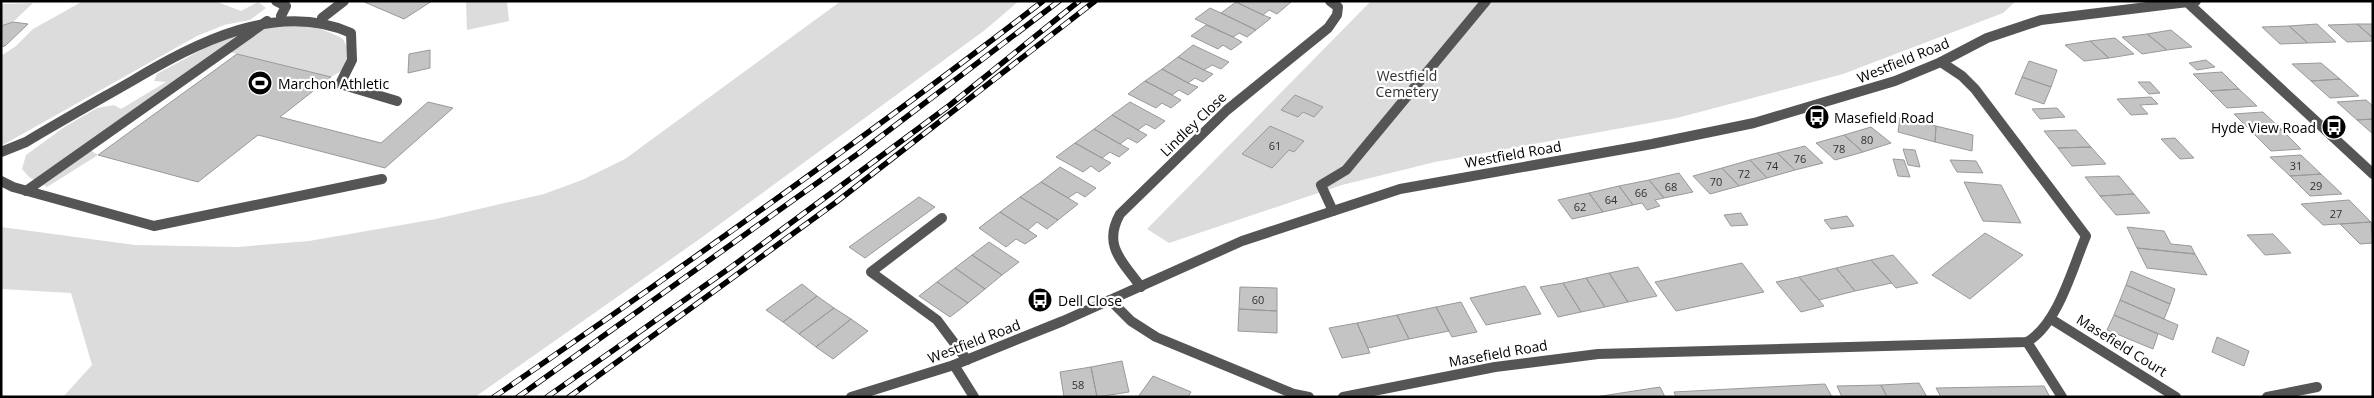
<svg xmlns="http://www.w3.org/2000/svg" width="2374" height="398" viewBox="0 0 2374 398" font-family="'Open Sans',sans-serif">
	<rect width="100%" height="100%" fill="#fff"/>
	<path fill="#dcdcdc" d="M83,1H215L241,11L258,2L266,8L250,20L224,25L197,36L1,146V56L16,46L33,29Z
		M466,1H507L509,21L467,30Z
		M841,1H1019L985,30L701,238L475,397H63L92,365L71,293L1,289V227L135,245L237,247L309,241L436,219L544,194L582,180L625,159Z
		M1371,1H2016L2003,13L1843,74L1677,118L1435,162L1342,185L1169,243L1147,229Z
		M33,3L13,22L1,26V4Z
		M297,25L321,29L338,36L343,39L349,51L343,70L331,77L229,52L265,27Z
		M249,30L87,148L98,155L47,187L29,177L22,169L26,155L63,128L97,108L114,105L121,109L166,82L154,81L157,74L214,43Z"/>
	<path fill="#c4c4c4" stroke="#999" d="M362,1H432L404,19Z
		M1238,1H1289L1291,2L1277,14L1269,10L1263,15L1236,2Z
		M1236,2L1263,15L1271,18L1256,30L1221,13Z
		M1210,8L1221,13L1256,30L1247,37L1239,33L1233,37L1195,19Z
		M13,22L28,24L5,46L1,47V26Z
		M2317,24L2336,42L2308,43L2289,26Z
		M2357,24H2373V38Z
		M2357,24L2373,38V41L2347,42L2328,25Z
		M1206,25L1233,37L1242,42L1231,50L1223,45L1218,49L1191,36Z
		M2289,26L2308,43L2280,44L2262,27Z
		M2171,30L2192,47L2167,50L2147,34Z
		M2147,34L2167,50L2142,54L2122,37Z
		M2115,38L2134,54L2109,58L2090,41Z
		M2090,41L2109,58L2084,61L2065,45Z
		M1193,45L1229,62L1221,69L1212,65L1204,70L1178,57Z
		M430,50V68L408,73L409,54Z
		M237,54L331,77L280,117L381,143L428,102L453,108L385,168L258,135L198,182L98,155Z
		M1178,57L1204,70L1213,74L1203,82L1195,78L1188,83L1162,69Z
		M2206,60L2215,67L2197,70L2189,63Z
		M2029,61L2057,70L2051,87L2022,77Z
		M2321,63L2340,79L2311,81L2292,64Z
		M1162,69L1188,83L1198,87L1188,95L1179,90L1172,95L1145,81Z
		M2222,72L2239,89L2210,91L2193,74Z
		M2022,77L2051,87L2044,104L2015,94Z
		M2340,79L2359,96L2330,98L2311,81Z
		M1145,81L1172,95L1181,100L1171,108L1162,103L1156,108L1128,94Z
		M2138,82H2150L2160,93L2149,94Z
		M2239,89L2257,106L2227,108L2210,91Z
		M1295,95L1323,107L1314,117L1303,112L1298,117L1281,110Z
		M2151,97L2158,104L2140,105L2148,114L2131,115L2117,99Z
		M2366,100L2373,106V119L2357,120L2337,102Z
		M1130,102L1165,121L1155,129L1146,124L1138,130L1112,115Z
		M2057,108L2065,117L2040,119L2032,109Z
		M2263,112L2282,130L2252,132L2234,114Z
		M1112,115L1138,130L1147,135L1137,143L1128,138L1120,144L1094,129Z
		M1900,117L1936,126L1935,142L1898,132Z
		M2373,119V134L2357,120Z
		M1270,126L1304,141L1294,152L1289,150L1272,168L1242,154Z
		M1936,126L1973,135L1972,151L1935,142Z
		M1871,127L1891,143L1863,152L1844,135Z
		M1094,129L1120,144L1129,149L1119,157L1110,152L1102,158L1075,143Z
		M2076,130L2091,147L2058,148L2044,131Z
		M2282,130L2301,149L2271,151L2252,132Z
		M1844,135L1863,152L1835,160L1816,143Z
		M2175,138L2194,158L2180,159L2161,139Z
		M1075,143L1111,163L1099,172L1091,166L1083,172L1056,157Z
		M1805,146L1823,163L1795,170L1777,153Z
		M2091,147L2106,164L2072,166L2058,148Z
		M1903,149L1915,150L1920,167L1908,165Z
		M1777,153L1795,170L1767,178L1750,160Z
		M2301,155L2321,174L2290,176L2270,157Z
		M1893,159L1904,160L1910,177L1898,176Z
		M1750,160L1767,178L1739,186L1722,168Z
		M1950,160L1976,161L1983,173L1957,172Z
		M1060,167L1096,188L1085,197L1077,192L1068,198L1041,182Z
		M1722,168L1739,186L1710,194L1693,176Z
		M1679,173L1693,192L1664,198L1649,180Z
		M2321,174L2342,194L2310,196L2290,176Z
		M2119,176L2134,194L2100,196L2085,177Z
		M1649,180L1664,198L1655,200L1660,206L1647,210L1642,203L1633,205L1619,186Z
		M1041,182L1068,198L1078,204L1058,220L1020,197Z
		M1964,182L2001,185L2021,223L1983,221Z
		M1619,186L1633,205L1603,212L1589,193Z
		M1589,193L1603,212L1572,219L1558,200Z
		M2134,194L2150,213L2116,215L2100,196Z
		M919,197L935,207L865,258L849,247Z
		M1020,197L1058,220L1047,229L1037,222L1028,230L1000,212Z
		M2349,200L2371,222L2323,225L2301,204Z
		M1000,212L1028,230L1037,236L1025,244L1016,239L1006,247L979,228Z
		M1741,213L1748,225L1731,226L1724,215Z
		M1847,216L1854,226L1831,229L1824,220Z
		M2371,222L2373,243L2360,244L2340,224Z
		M2127,227L2164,231L2171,244L2191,246L2195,254L2137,248Z
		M1985,233L2023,255L1970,299L1932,275Z
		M2273,234L2291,253L2265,255L2247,235Z
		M989,242L1019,262L1002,275L972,255Z
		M2137,248L2195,254L2207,275L2147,268Z
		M972,255L1002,275L985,289L955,268Z
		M1893,255L1918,283L1896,288L1871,260Z
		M1871,260L1892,283L1855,291L1836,268Z
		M1742,263L1764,292L1676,311L1655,282Z
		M1638,267L1657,296L1628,302L1609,273Z
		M955,268L985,289L968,303L937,282Z
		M1836,268L1855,291L1819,300L1799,277Z
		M2131,271L2175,289L2170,304L2126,285Z
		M1609,273L1628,302L1605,307L1586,278Z
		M1799,277L1819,300L1824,306L1801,312L1776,282Z
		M1586,278L1605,307L1581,312L1563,283Z
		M937,282L968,303L950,317L919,296Z
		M1563,283L1581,312L1558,317L1540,287Z
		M802,284L817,296L783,322L766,310Z
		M2126,285L2170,304L2164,319L2120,300Z
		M1525,286L1541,314L1486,325L1470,298Z
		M1240,287L1277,288V311L1239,309Z
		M817,296L834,308L799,334L783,322Z
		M2120,300L2178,325L2173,340L2114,315Z
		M1461,302L1477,332L1452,337L1436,307Z
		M1436,307L1449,331L1409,339L1397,315Z
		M834,308L851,319L816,347L799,334Z
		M1239,309L1277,311V333L1238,331Z
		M1397,315L1409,339L1368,348L1357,323Z
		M2114,315L2158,334L2153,349L2107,330Z
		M851,319L868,331L833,359L816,347Z
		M1357,323L1370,353L1342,358L1329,328Z
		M2217,337L2249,351L2244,366L2212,352Z
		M1122,361L1129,392L1097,397L1091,367Z
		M1091,367L1097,397H1064L1060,372Z
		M1153,376L1191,392L1188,397H1138Z
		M1919,383L1927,397H1887L1881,385Z
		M1825,384L1832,397H1676L1674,392Z
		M1881,385L1887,397H1842L1837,386Z
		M2044,386L2050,397H1941L1936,388Z
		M1660,387L1665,397H1595Z"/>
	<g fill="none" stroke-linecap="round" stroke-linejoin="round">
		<path stroke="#555" stroke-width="10" d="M276,1L286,6L281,16
			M322,18L344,1
			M1,152L26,142C61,121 97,101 132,81C196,43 277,0 351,33L352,60L340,84L397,101
			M1,181L13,187L154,226L382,179
			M26,191L267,21
			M1333,211L1321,185L1346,170L1486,1
			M942,218L871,272L937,320L967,360
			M2027,342L2062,397"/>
		<path stroke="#555" stroke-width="10" d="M2187,2L2373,174
			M1141,287C1123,262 1102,246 1120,214L1227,110L1328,28L1337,15L1338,7L1330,1
			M1110,300L1131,321L1156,337L1294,394L1309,397
			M2051,319L2176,397
			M954,365L974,397
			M1343,397L1495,367L1598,354L2027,342C2058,324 2072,269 2086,236L1975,89L1962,76L1941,62
			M2267,397L2317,387"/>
		<path stroke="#555" stroke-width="10" d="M851,397L954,365L1063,321L1242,241L1400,189L1652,144L1754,123L1895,81L1941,62L1987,38L2041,20L2196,1"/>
		<defs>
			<path id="rail" d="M494,397C680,269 864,139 1043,1
				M518,397L859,153L1059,1
				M547,397L734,265L950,105L1079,1
				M569,397L835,203L1095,1"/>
		</defs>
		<use href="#rail" stroke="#000" stroke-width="5.5"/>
		<use href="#rail" stroke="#fff" stroke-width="4" stroke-dasharray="11" stroke-linecap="butt"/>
	</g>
	<defs>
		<symbol id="stadium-disc" viewBox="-11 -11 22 22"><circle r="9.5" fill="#000" stroke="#fff"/><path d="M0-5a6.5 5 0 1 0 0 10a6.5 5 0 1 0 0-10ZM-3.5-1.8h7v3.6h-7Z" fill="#fff"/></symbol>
		<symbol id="bus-disc" viewBox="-11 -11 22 22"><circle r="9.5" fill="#000" stroke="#fff"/><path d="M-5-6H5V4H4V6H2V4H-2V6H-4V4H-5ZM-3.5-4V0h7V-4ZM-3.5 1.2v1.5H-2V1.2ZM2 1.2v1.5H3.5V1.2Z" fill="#fff"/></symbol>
	</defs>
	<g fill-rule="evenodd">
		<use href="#stadium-disc" x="246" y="69" width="28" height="28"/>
		<use href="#bus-disc" x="1803" y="103" width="28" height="28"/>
		<use href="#bus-disc" x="2320" y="113" width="28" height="28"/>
		<use href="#bus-disc" x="1026" y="286" width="28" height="28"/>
	</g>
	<g text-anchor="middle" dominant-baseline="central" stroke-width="4.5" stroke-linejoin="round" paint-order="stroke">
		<g font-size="11" fill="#313131">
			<text x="1867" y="139">80</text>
			<text x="1275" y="145">61</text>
			<text x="1839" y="148">78</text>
			<text x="1800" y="158">76</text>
			<text x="1772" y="165">74</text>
			<text x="2296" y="165">31</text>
			<text x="1744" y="173">72</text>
			<text x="1716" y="181">70</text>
			<text x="2316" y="185">29</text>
			<text x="1671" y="186">68</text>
			<text x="1641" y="192">66</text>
			<text x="1611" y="199">64</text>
			<text x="1580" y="206">62</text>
			<text x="2336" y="213">27</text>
			<text x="1258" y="299">60</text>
			<text x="1078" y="384">58</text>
		</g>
		<g font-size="14" fill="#000" stroke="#fff">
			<text transform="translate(1903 60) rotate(-22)">Westfield Road</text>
			<text transform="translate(1193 124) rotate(-44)">Lindley Close</text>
			<text transform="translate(1513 154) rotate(-10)">Westfield Road</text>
			<text transform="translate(974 341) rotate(-21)">Westfield Road</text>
			<text transform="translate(2122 345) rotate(32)">Masefield Court</text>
			<text transform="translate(1498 353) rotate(-10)">Masefield Road</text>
		</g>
		<g font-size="14" fill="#333" stroke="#fff">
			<text x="1407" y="75">Westfield<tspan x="1407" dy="16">Cemetery</tspan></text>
		</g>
		<g font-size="14" fill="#000" stroke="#fff" text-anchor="start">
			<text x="278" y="83">Marchon Athletic</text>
			<text x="1834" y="117">Masefield Road</text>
			<text x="2316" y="127" text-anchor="end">Hyde View Road</text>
			<text x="1058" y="300">Dell Close</text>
		</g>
	</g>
	<rect width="2374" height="398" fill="none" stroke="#000000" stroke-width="5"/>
</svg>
